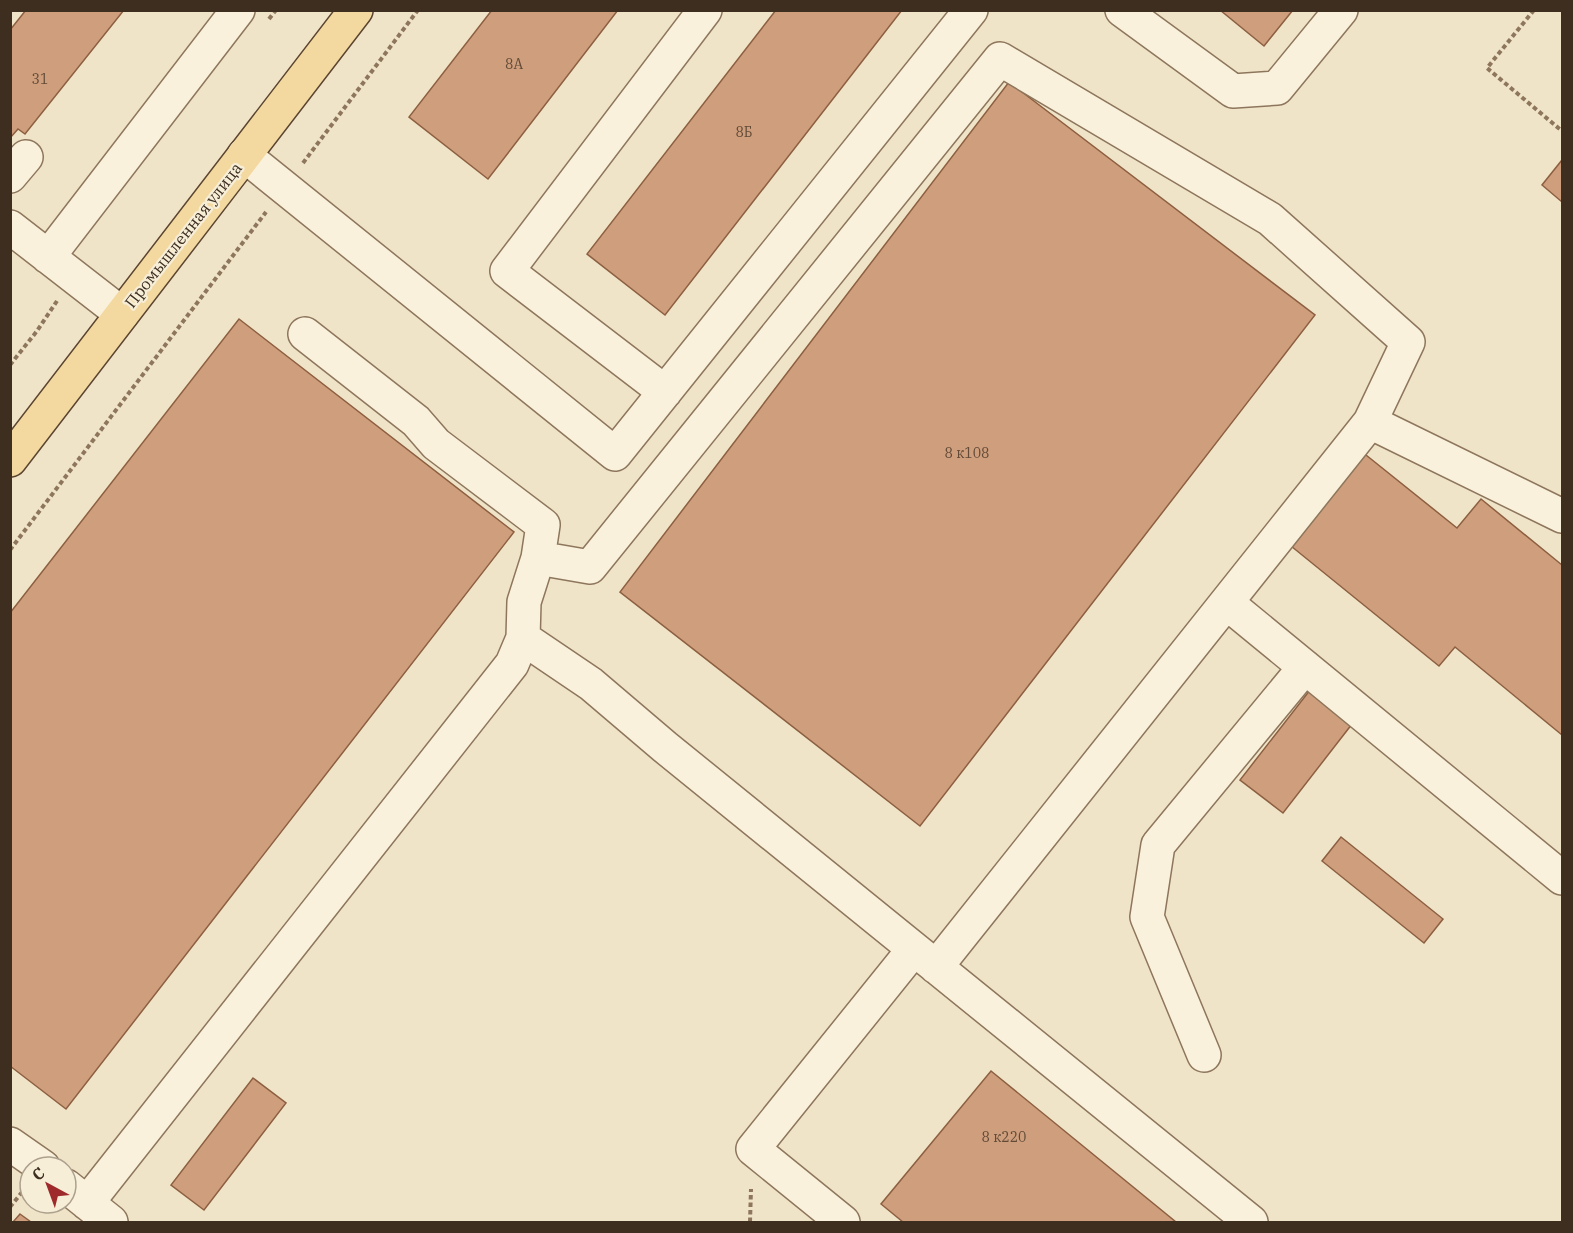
<svg xmlns="http://www.w3.org/2000/svg" width="1573" height="1233" viewBox="0 0 1573 1233" font-family="'IBM Plex Serif',serif">
	<rect width="100%" height="100%" fill="#f0e4c8"/>
	<path fill="#cf9f7d" stroke="#8d5f41" stroke-width="1.5" d="M26,10H124L25,134L18,129L10,138V30Z
		M492,10H618L488,179L409,117Z
		M776,10H902L665,315L587,254Z
		M1220,10H1293L1264,46Z
		M1009,82L1315,315L920,826L620,592Z
		M1562,160V202L1542,185Z
		M239,319L514,532L66,1109L10,1066V613Z
		M1361,451L1457,528L1481,499L1562,565V735L1455,647L1439,666L1286,542Z
		M1310,690L1352,724L1283,813L1240,780Z
		M1341,837L1443,919L1424,943L1322,861Z
		M991,1071L1176,1222H903L881,1204Z
		M253,1078L286,1103L204,1210L171,1185Z
		M20,1214L31,1222H13Z"/>
	<g fill="none" stroke-linecap="round" stroke-linejoin="round">
		<defs>
			<path id="minor" d="M1122,10L1233,91L1277,88L1341,10
				M244,155L615,454L971,10
				M10,176L26,157
				M10,227L122,314
				M48,257L238,10
				M305,334L416,421L436,444L543,525L538,558L524,602L523,638
				M665,392L507,271L705,10
				M538,558L590,567L1000,59L1270,219L1408,342L1370,422
				M1227,603L1562,878
				M936,967L1370,422L1562,516
				M1204,1055L1147,917L1158,845L1305,667
				M10,1144L43,1167
				M66,1186L111,1222
				M87,1203L512,664L523,638L591,684L665,747L1251,1222
				M843,1222L753,1149L914,949"/>
			<path id="major" d="M10,460L356,10"/>
		</defs>
		<use href="#minor" stroke="#8d765c" stroke-width="36"/>
		<use href="#major" stroke="#5b4430" stroke-width="36"/>
		<path stroke="#8d765c" stroke-width="4" stroke-dasharray="4.5 3" stroke-linecap="butt" d="M1534,10L1487,68L1562,131
			M269,19L276,10
			M303,163L418,10
			M10,365L37,331L57,301
			M10,550L266,212
			M10,1207L23,1191
			M750,1222L751,1189"/>
		<use href="#minor" stroke="#faf1dc" stroke-width="33"/>
		<use href="#major" stroke="#f3d9a0" stroke-width="33"/>
	</g>
	<g text-anchor="middle" dominant-baseline="central" stroke-width="4.5" stroke-linejoin="round" paint-order="stroke">
		<g font-size="14" fill="#624a37">
			<text x="514" y="64">8А</text>
			<text x="40" y="79">31</text>
			<text x="744" y="132">8Б</text>
			<text x="967" y="453">8 к108</text>
			<text x="1004" y="1137">8 к220</text>
		</g>
		<g font-size="16" fill="#3d2e20" stroke="#f7eed8">
			<text transform="translate(183 235) rotate(-52)">Промышленная улица</text>
		</g>
	</g>
	<rect width="1573" height="1233" fill="none" stroke="#3d2e20" stroke-width="24"/>
	<g transform="translate(48 1185) rotate(319)"><circle r="28" fill="#f7eed8" stroke="#ada18e" stroke-width="1.5"/>
	<path d="M0-4.5L10 22L0 15L-10 22Z" fill="#9e2a2b"/>
	<text y="-9" font-size="16" font-weight="bold" text-anchor="middle" fill="#3d2e20">С</text>
	</g>
</svg>
